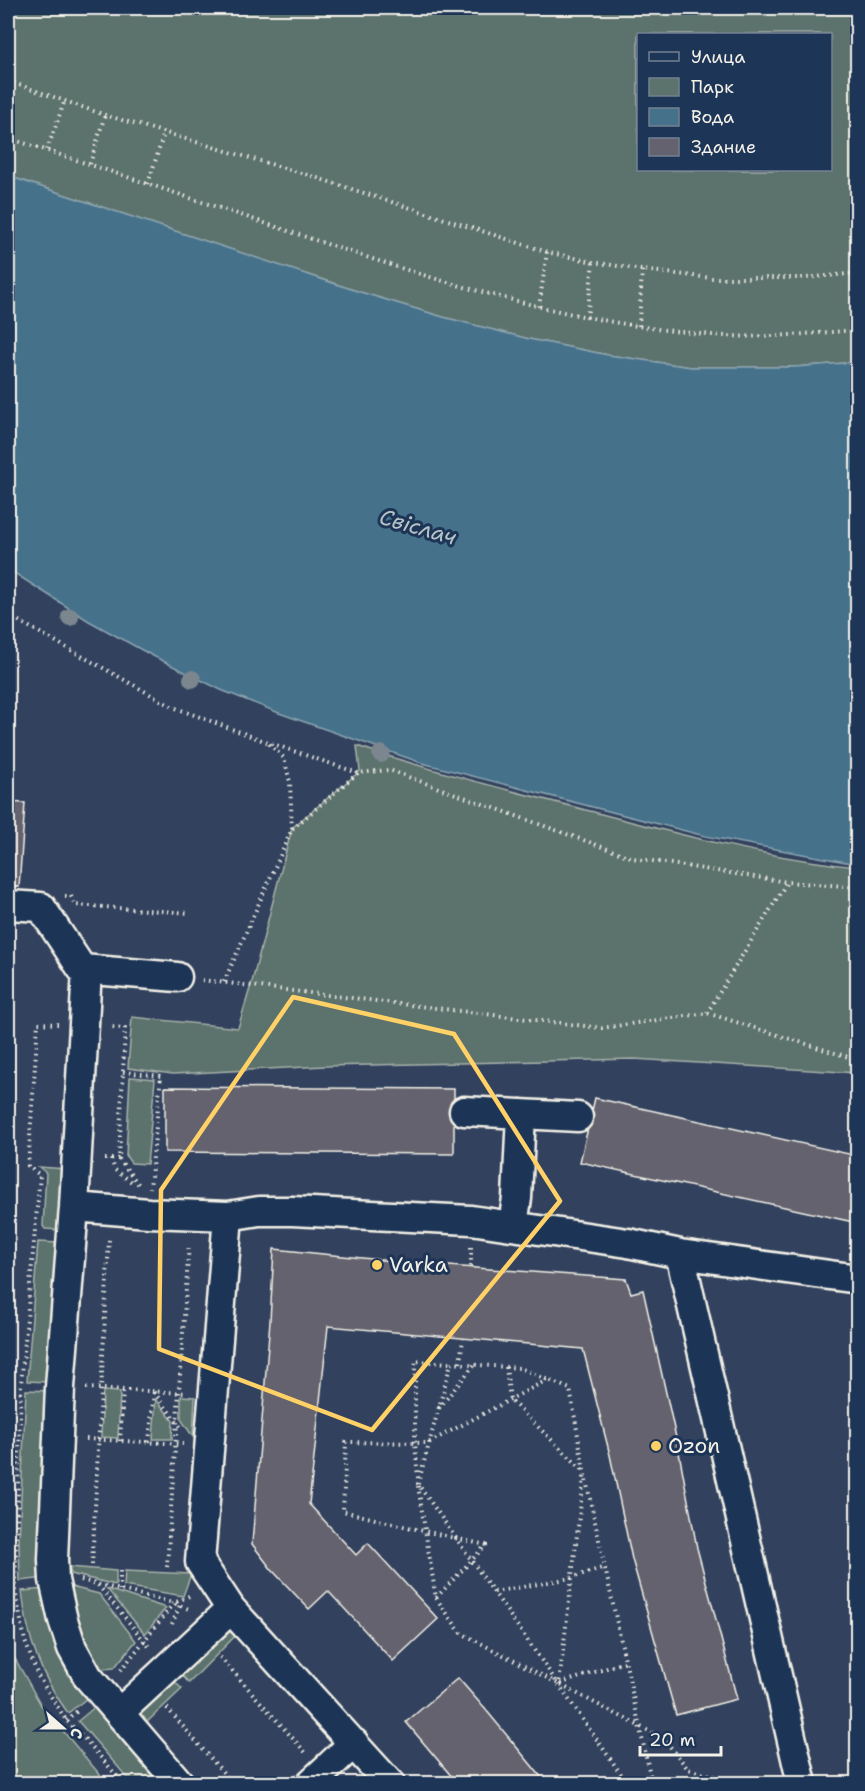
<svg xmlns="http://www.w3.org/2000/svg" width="865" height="1791" viewBox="0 0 865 1791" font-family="'Shantell Sans',sans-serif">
	<rect width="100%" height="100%" fill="#32425e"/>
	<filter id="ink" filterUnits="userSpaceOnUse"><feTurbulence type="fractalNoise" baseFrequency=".0167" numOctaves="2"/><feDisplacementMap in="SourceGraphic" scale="12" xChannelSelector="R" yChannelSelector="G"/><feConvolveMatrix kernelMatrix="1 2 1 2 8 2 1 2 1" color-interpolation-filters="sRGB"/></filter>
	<g filter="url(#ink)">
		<path fill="#5c726d" stroke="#a8b2aa" stroke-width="1.5" fill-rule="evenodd" d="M8,8H857V362L795,367H691L608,355L529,339L443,317L360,292L8,176ZM638,34H830V170H638Z
			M357,746C434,772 512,791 590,811C678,834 767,858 857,867V1073L634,1059L325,1066L173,1074L128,1068L132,1017L238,1028L252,982L292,828L360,771Z
			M130,1077L155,1079L147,1164L131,1163L126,1156Z
			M39,1167L66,1169L60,1230L45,1229L43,1226L46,1173Z
			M38,1242L58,1243L48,1382L27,1381Z
			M26,1390L49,1391L45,1578L20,1581L19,1541Z
			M103,1391L120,1392L118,1438L101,1437Z
			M181,1396L195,1397L193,1437L181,1419Z
			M156,1399L173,1421L172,1439H153Z
			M69,1567L116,1571V1585L71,1574Z
			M125,1571L191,1574L183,1596L124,1586Z
			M71,1587L99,1594L136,1641L114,1668L103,1669L95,1666L75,1615Z
			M46,1589L91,1695L68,1713C40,1675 27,1638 22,1591Z
			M107,1589L166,1608L145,1634Z
			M230,1628L237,1634L189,1683L180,1673Z
			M8,1646L41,1705L107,1783H8Z
			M173,1680L182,1689L145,1724L139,1716L143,1707Z
			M96,1706L165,1783H132L78,1721Z"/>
		<path fill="#45718b" stroke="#8ba4b0" stroke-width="1.5" d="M8,176L360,292L443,317L529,339L608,355L691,367H795L857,362V864L705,836L422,763L279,713L221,690L151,655L89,621L8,569Z"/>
		<path fill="#64626e" stroke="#f4f1e8" stroke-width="1.5" d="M8,802L25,803L19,887L8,886Z
			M165,1087L454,1089V1154L165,1152Z
			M595,1098L858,1156V1223L580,1162Z
			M274,1249L421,1264L626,1279L631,1293L643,1290L677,1442L697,1548L737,1699L676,1715L632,1559L610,1455L583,1349L328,1326L309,1504L356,1555L368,1543L438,1619L393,1661L328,1591L309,1609L272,1570L252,1544L270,1321Z
			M458,1678L486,1710L547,1784H458L406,1722Z"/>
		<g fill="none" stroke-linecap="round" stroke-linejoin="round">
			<defs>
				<path id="minor" d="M8,905L41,907L82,969L177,977
					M87,969L74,1207L60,1387L53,1560L54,1580L63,1620L72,1648L88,1677L180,1784
					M464,1111L578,1117
					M74,1207L149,1213L228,1216L259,1211H292L471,1220L628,1243L680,1254L858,1279
					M228,1216L200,1562L231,1609L390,1784
					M513,1225L517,1198L521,1114
					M680,1254L802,1784
					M119,1713L231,1609
					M310,1784L354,1743"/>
			</defs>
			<use href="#minor" stroke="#f4f1e8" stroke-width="33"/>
			<path stroke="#f4f1e8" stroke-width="4" stroke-dasharray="1.5 4.5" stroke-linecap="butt" d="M8,81L105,115L311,176L547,252L593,262L642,270L711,278H805L858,273
				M8,138C105,169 202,202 300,235C439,282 579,326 726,336C770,338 814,333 858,330
				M47,150L65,100
				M90,164L105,115
				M148,184L164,133
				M539,307L547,252
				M587,318L593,262
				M639,326L642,270
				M8,615L173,707L267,742L358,773
				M269,744L284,758L290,782L292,828
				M65,896H71L75,905L190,913
				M202,980L602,1028L707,1013L848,1057L858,1058
				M224,982L292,829L358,773L389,770L633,858L787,882L858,887
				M707,1013L787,882
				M58,1024L38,1023L28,1166L40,1175L21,1385L15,1590L25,1641L38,1676L66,1720L84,1738L124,1784
				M123,1072L161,1076L150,1188
				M105,1159H119L125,1028L110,1027
				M111,1159L115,1170L133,1183
				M119,1159L139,1185
				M471,1247V1268
				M460,1363L463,1339
				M506,1367L510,1400L583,1470
				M86,1388L186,1393
				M154,1392L183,1430
				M439,1408L474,1365
				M86,1439L183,1444
				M120,1441L123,1390
				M149,1442L154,1392
				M584,1477L559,1684L625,1662
				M418,1478L415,1443V1361L451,1363
				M418,1486L436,1598L486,1545C439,1535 391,1523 343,1511L346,1442L428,1443L547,1380
				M92,1565L109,1239
				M167,1567L189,1244
				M120,1571V1590
				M81,1580L174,1603L121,1670
				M98,1585L151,1649
				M494,1592L571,1578L605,1567
				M189,1596L174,1603L191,1610
				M436,1598L461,1633L664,1739L688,1769L730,1781L731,1784
				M172,1624L180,1605
				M220,1657L306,1753
				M167,1708L233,1784
				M66,1720L80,1709
				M628,1784L418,1484L451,1363L520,1368L570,1389L584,1471L652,1784"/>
			<use href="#minor" stroke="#1d3557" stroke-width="28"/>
		</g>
		<g fill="#7b868f">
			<circle cx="70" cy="617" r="9"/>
			<circle cx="192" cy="679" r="9"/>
			<circle cx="381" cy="754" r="9"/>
		</g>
	</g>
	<path fill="none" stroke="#ffd166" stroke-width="4.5" stroke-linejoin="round" d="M293,997L454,1034L560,1201L372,1430L159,1349L161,1190Z"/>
	<g fill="#ffd166" stroke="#1d3557" stroke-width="2">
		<circle cx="377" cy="1265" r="6"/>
		<circle cx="656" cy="1446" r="6"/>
	</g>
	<g text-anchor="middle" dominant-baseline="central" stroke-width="6" stroke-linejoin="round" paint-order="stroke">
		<g font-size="21" fill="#f4f1e8" stroke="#1d3557" text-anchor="start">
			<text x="389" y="1265">Varka</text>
			<text x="668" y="1446">Ozon</text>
		</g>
		<g font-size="22" font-style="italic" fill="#b7c4c7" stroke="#1d3557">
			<text transform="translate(418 527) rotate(16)">Свіслач</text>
		</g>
	</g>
	<rect width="865" height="1791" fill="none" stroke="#1d3557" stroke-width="30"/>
	<rect x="15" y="15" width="835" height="1761" fill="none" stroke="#f4f1e8" stroke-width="2" filter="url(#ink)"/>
	<rect x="637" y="33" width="195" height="138" fill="#1d3557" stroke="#738091" stroke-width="1.5"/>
	<rect x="649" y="52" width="30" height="9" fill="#1d3557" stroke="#738091" stroke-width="1.5"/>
	<text x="691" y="63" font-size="18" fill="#f4f1e8">Улица</text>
	<rect x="649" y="78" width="30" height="18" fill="#5c726d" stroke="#738091" stroke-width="1.5"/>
	<text x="691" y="93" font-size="18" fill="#f4f1e8">Парк</text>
	<rect x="649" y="108" width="30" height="18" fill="#45718b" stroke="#738091" stroke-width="1.5"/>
	<text x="691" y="123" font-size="18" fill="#f4f1e8">Вода</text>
	<rect x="649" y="138" width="30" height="18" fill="#64626e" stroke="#738091" stroke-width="1.5"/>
	<text x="691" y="153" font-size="18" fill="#f4f1e8">Здание</text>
	<g transform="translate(63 1728) rotate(111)" stroke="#1d3557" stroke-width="4.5" paint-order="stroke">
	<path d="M0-4.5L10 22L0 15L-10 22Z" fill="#f4f1e8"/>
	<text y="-9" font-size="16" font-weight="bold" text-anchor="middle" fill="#f4f1e8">С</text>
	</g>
	<path d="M640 1746v9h81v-9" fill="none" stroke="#f4f1e8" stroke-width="3"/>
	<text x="649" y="1746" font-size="18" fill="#f4f1e8" stroke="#1d3557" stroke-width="4.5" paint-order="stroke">20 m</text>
</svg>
